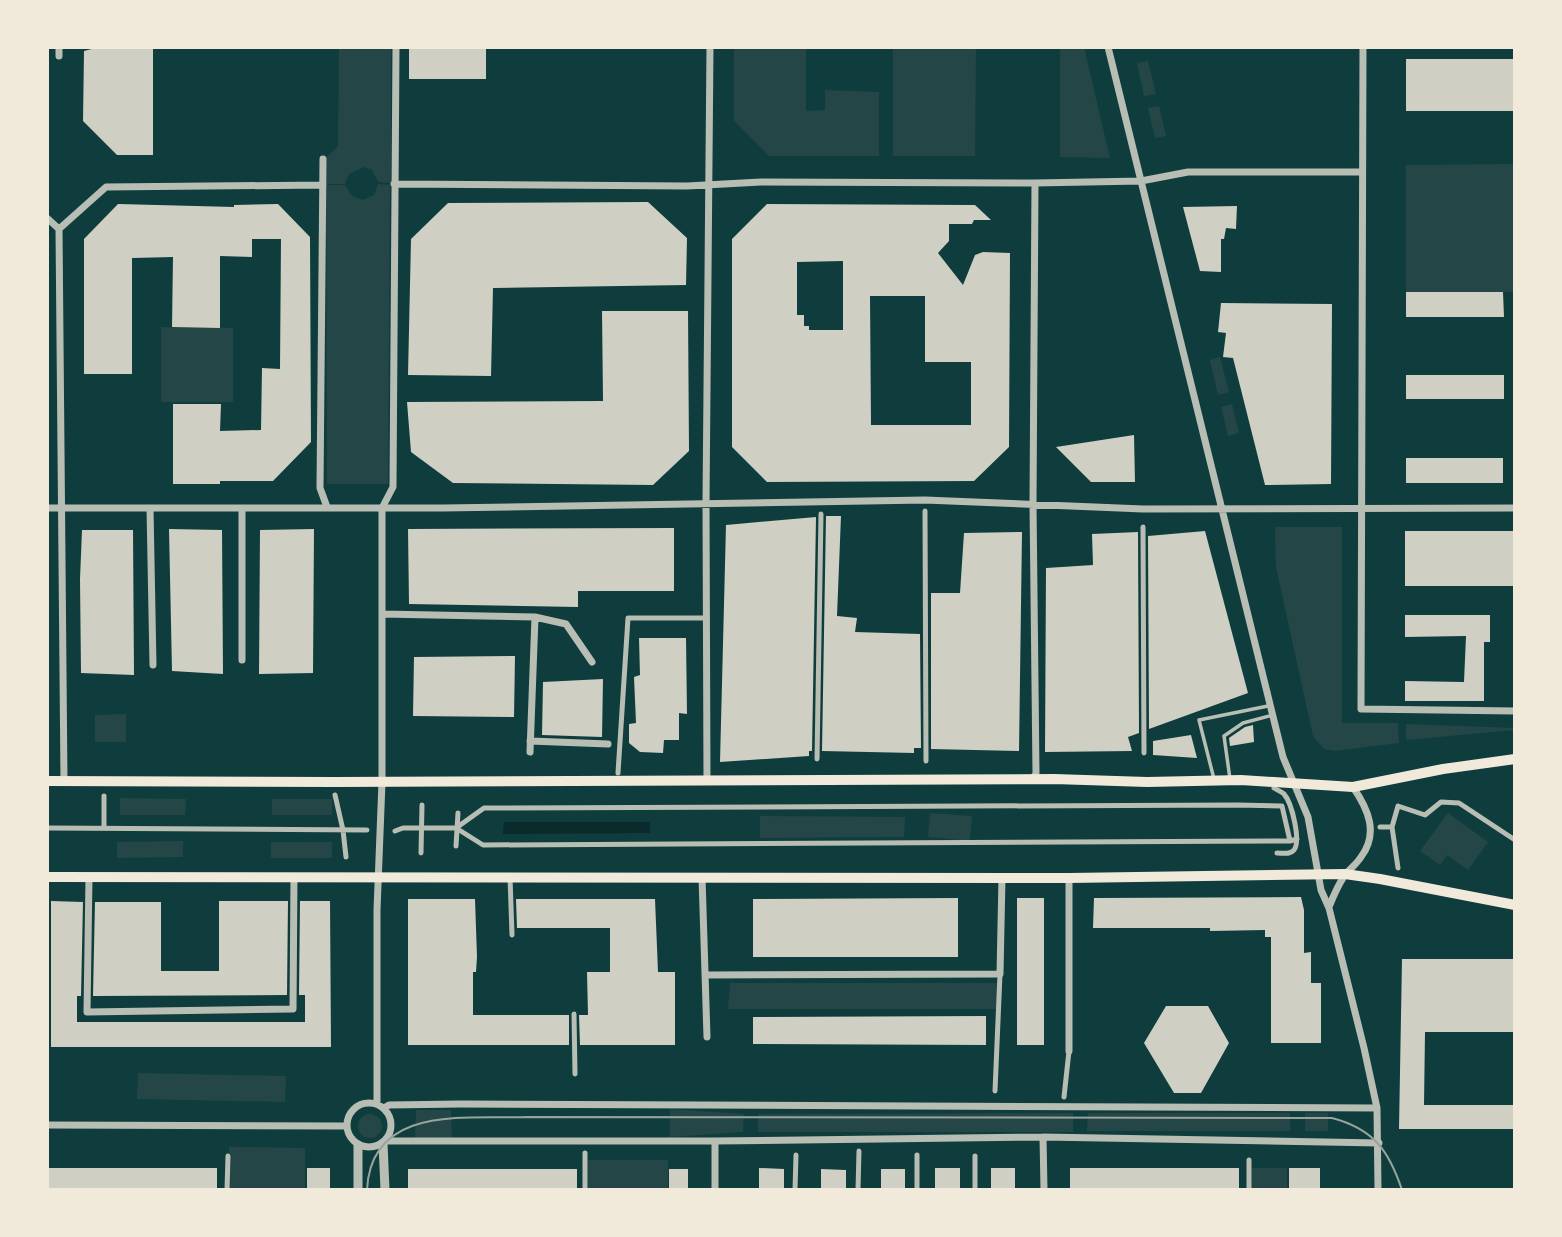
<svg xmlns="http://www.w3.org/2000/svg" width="1562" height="1237" viewBox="0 0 1562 1237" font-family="Jost,sans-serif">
	<rect width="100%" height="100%" fill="#0f3d3e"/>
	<path fill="#244646" d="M339,47H391V183L378,182L372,170L364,167L349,174L345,184H326V158L338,146Z
		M734,47H806V111L825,110V90L879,92V156H769L734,121Z
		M893,47H976L975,156H893Z
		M1060,47H1084L1110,158L1060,157Z
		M1148,61L1156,94L1144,96L1137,63Z
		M1159,106L1166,136L1155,138L1148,108Z
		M1515,164V292H1406V165Z
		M378,184L390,185L388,484H327L326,185H345L352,196L363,200L374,195Z
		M161,327L233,328V402H161Z
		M1220,357L1229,392L1218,395L1210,360Z
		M1232,404L1239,433L1228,436L1221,407Z
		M1275,527H1342V723H1398L1399,743L1335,751L1324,749L1313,736L1276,567Z
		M126,714V742H95V715Z
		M1406,724L1515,728V730L1406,740Z
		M120,798L186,799L185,815H120Z
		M272,799H332V815H272Z
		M930,813L972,816L970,841L928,837Z
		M1448,813L1488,842L1468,870L1447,855L1440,865L1420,851Z
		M760,816L905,817L904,837L760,838Z
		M183,841V857L117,858V842Z
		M271,842H332V858H271Z
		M730,983H1000V1009H728Z
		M138,1073L286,1076L285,1102L137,1099Z
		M670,1109L744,1114L743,1132L670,1137Z
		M416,1110H451L452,1138H415Z
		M1073,1113V1132H758V1114Z
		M1088,1113H1290V1131H1087Z
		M1305,1113H1328V1131H1305Z
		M358 1126a12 12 0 1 1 24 0a12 12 0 1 1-24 0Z
		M229,1147L305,1148V1190H229Z
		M588,1160H668V1190H588Z
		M1250,1168H1287V1190H1250Z"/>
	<path fill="#0a2a2b" d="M504,822H650V833L503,834Z"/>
	<path fill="#cfcfc3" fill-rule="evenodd" d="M99,47H153V155H117L83,121L84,51Z
		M409,47H486V79H409Z
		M1406,59H1515V111H1406Z
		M648,202L687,238L686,285L493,288L491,376L408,375L411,239L448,203Z
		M118,204L234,207V205L278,204L310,237L311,442L273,481H220V484H173V404H221L220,431L261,430L262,368L280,369L281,239H252V257L220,256V328L172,327L173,257L132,258V374H84V239Z
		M767,204L975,205L991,220H974L972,224H949V241L938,253L963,285L975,255L983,252L1010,253L1009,447L974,481L767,482L732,447V239ZM843,261V330H809V326H804V315H797V262ZM870,296H925V362H971V425H871Z
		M1237,206L1236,229L1226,228L1224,239H1221V272L1200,271L1183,207Z
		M1406,292H1503L1504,317H1406Z
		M1221,303L1332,304L1331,484L1265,485L1233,358L1223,357L1226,333L1218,332Z
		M602,311H688L689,451L653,485L453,483L411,452L407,402L603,401Z
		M1406,375H1504V399H1406Z
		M1134,435L1135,482H1091L1056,447Z
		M1406,458H1503V483H1406Z
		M826,516H841L837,616L857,618L855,632L920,634L921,748H914V753L822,751Z
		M816,517L812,751H809V756L720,762L726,525Z
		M674,528V591H578V607L409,604L408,529Z
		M169,529L222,530L223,674L172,671Z
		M314,529L313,673L259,674L260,530Z
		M82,530H133L134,675L81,673L80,579Z
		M1205,531L1248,693L1149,729L1148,536Z
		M1405,531H1515V586H1405Z
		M1022,532L1019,751L931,749V593H960L964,533Z
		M1138,532L1139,733L1128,737L1132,751L1045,752L1046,568L1093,565L1092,534Z
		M1405,615H1490V642H1484V701H1405V681L1464,682L1466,636L1405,637Z
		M639,638H686L687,714L679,713V740H664L663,753L640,752L629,743V724L636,723L634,677L640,675Z
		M515,656L514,717L413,716L414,657Z
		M603,679L602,737L542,735L543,682Z
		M1253,725L1254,742L1230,746L1229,738L1245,727Z
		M1191,735L1197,758L1153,755V741Z
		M1301,897L1304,910V953L1311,952V983H1321V1043H1271V937H1265V930L1210,931V928H1093L1094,898Z
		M958,898V957H753V899Z
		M1017,898H1044V1045H1017Z
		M408,899H475L477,957L476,972H473V1015H569V1045H408Z
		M516,899H655L658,972H675V1045H580L579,1015H588L587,972H610V928H517Z
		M51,901L83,902L81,996H77V1022H305V995H299L300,901H330L331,1047H51Z
		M219,901H288L287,995L93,996L95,902H161V971H219Z
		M1402,959H1515V1032H1425L1424,1105H1515V1129H1399Z
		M1166,1006H1208L1229,1043L1201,1093H1174L1144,1043Z
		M986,1016V1045L753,1044V1017Z
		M48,1168H217V1190H49Z
		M307,1168H330V1190H307Z
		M759,1168L784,1169V1190H759Z
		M935,1168H960V1190H935Z
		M991,1168H1015V1190H991Z
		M1070,1168H1239V1190H1070Z
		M1289,1168H1320V1190H1289Z
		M408,1169H577V1190H408Z
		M669,1169H688V1190H669Z
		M821,1169L846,1170V1190H821Z
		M881,1169H905V1190H881Z"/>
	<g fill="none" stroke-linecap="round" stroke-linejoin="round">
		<path stroke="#b8beb3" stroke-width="3.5" d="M1214,779L1199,720L1268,706
			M1230,779L1224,736L1243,723L1273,715"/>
		<path stroke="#b8beb3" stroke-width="5" d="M925,511L926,761
			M1143,527L1144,753
			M817,759L821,514
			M618,773L628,618H707
			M1274,788C1277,790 1282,792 1284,794C1292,803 1301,841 1294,850C1290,855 1283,853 1277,853
			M335,795L343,830L346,857
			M104,796V828
			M1380,827H1392L1398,806L1425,815L1441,802L1459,803L1515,840
			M1392,827L1398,868
			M47,828L367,830
			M456,828L484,808L1237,805L1282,806L1290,841
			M395,831L403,828H456L483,845L1290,841L1297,839
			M456,846L458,813
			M421,853L422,805
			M510,877L512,935
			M574,1014L575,1074
			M995,1091L1000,974
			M1064,1097L1069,1051
			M917,1155V1190
			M1249,1160V1190
			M227,1190L228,1156
			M585,1190V1153
			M795,1190L796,1155
			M858,1190L859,1151
			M975,1190V1156"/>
		<path stroke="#b8beb3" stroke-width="7" d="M1108,47L1283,757L1308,817L1321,890L1329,908L1364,1048L1377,1108L1378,1190
			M1363,47L1361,709L1515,711
			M59,56V47
			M323,159L320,488L327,507
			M394,184L687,186L761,182L1035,183L1141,181L1188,172H1362
			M47,218L59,229
			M59,229L64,781
			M59,229L106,187L323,185
			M47,508H443L925,500L1143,509L1515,508
			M150,508L153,665
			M242,508V660
			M382,614L535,617L566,624L592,662
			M530,741L608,744
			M530,752L535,617
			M1033,779L1036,773L1033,504L1035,183
			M707,781L706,503L710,47
			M89,877L87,1012L293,1009L294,877
			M702,877L707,1037
			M1329,907C1333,897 1337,887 1343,878C1348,870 1356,865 1361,857C1379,833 1368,809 1353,787
			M706,975L1000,974L1002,877
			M1069,1051V878
			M347 1125a22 22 0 1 1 44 0a22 22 0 1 1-44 0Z
			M377,1104V910L382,782V508L393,487L396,47
			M384,1108L389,1105L460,1104L1377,1108
			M47,1125L347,1126
			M1043,1137L1044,1190
			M385,1141H715L1043,1137L1379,1143
			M715,1190V1141"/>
		<path stroke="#b8beb3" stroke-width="9" d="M383,1143L385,1190
			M358,1190V1145"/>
		<path stroke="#f1e9da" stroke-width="10" d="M47,781L335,782L1054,779L1147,782L1241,780L1353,787L1443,769L1515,759
			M47,877L1069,878L1345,874L1380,879L1515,905"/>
		<path stroke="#97a49c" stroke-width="2" d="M367,1190C371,1104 467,1119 528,1117L1332,1118C1374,1129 1389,1151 1402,1190"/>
	</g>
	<rect width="1562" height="1237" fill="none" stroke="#f1e9da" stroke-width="98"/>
</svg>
